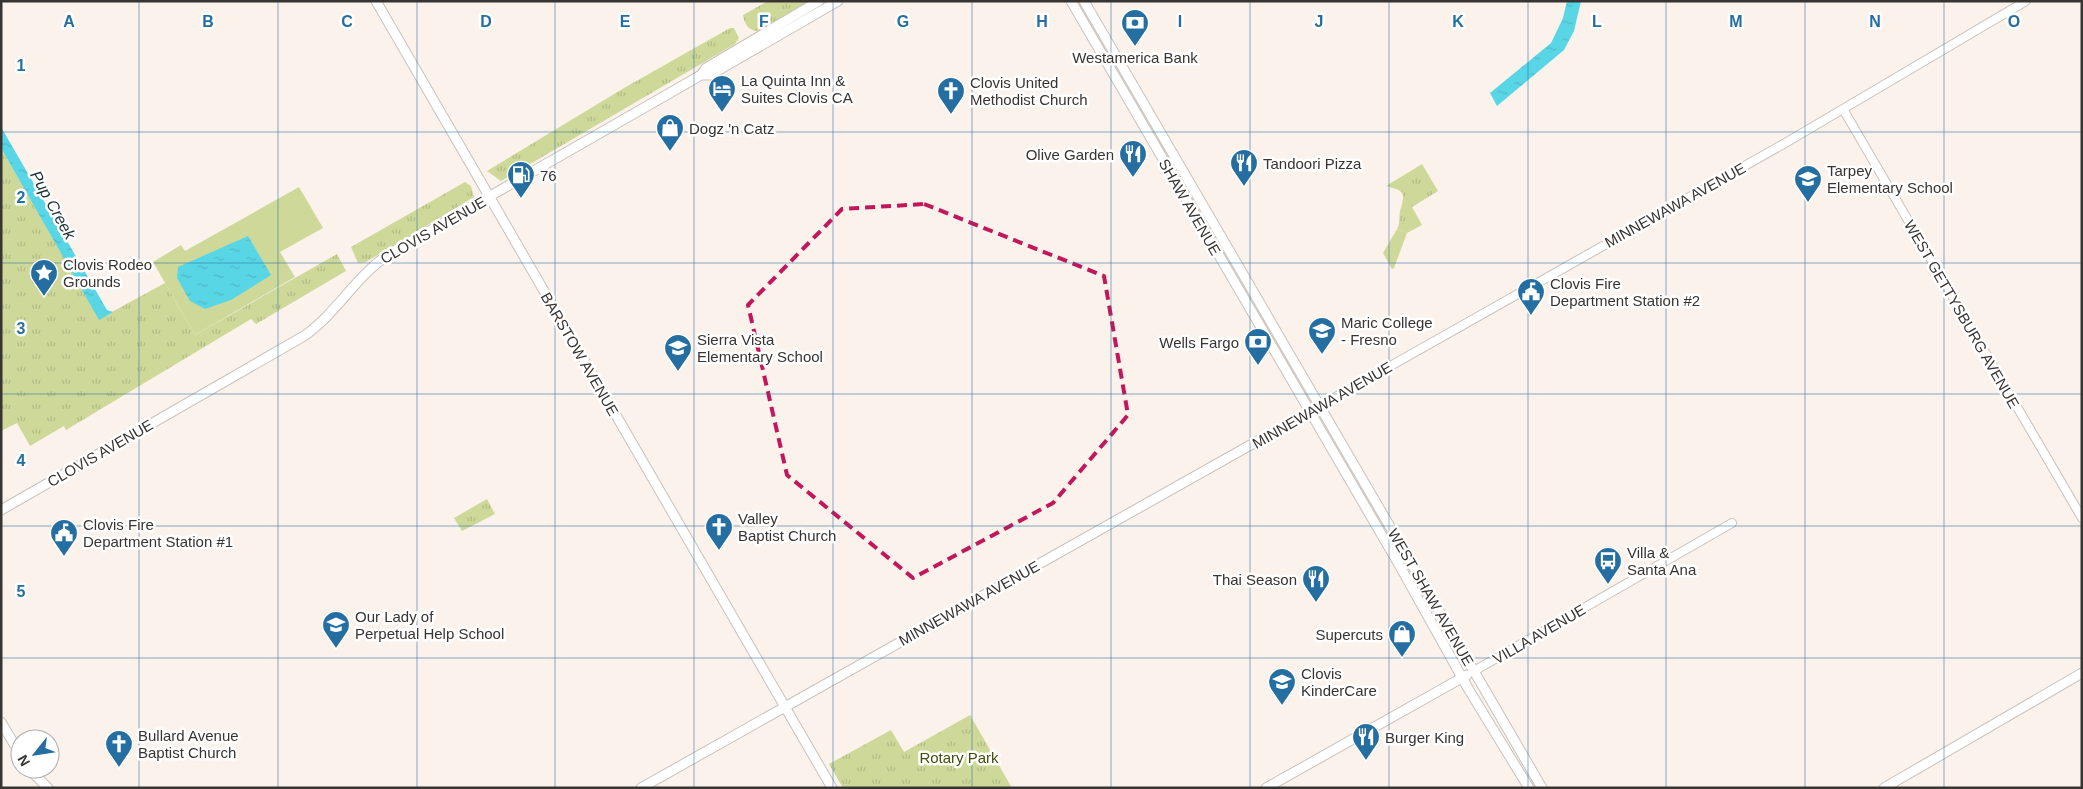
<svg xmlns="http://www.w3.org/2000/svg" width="2083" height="789" viewBox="0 0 2083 789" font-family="Helvetica,sans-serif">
	<defs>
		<pattern id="park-tufts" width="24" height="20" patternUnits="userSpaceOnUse" patternTransform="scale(1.25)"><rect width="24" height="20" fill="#ced999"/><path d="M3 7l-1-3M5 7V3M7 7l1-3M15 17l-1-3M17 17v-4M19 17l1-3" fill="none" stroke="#b2bb84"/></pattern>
		<pattern id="water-ripples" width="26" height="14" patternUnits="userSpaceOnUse" patternTransform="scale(1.25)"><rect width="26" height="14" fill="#59d6e6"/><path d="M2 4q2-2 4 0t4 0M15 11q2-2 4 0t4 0" fill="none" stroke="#4eb8c6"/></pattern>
	</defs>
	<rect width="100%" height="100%" fill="#fbf2ec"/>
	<path fill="#ced999" d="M299,187L323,228L280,252L295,277L195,335L153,262L181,245L185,251Z
		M1397,229L1407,233L1394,268L1392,269L1383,253Z"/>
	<path fill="url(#park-tufts)" d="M768,1H810L758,31C749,31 744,24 743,15Z
		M730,28H734L739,38L735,44L501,181L487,171L624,88Z
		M1,148L99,319L165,283L195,335L337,254L346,271L256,324L251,319L66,430L64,426L30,446L17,423L1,431Z
		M1422,164L1438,191L1412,207L1422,225L1407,233L1397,229C1401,222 1398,215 1401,208C1406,190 1402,191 1386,186Z
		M465,182L471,186L474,197L366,262L358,263L351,247Z
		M487,499L495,514L462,531L454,518Z
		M970,715L1012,788H843L829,764L891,730L904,752Z"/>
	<path fill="url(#water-ripples)" d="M1567,1H1581L1574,31L1564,50L1497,106L1490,93L1551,43L1563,18Z
		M1,127L107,310L113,312L99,320L1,148Z
		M248,236L271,275L231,300L205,309L190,301L177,278L178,267Z"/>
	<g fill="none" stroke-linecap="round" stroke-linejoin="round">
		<defs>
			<path id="minor" d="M1843,109L2082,518
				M1309,412L1787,142L2026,1
				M1474,671L1732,523"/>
			<path id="major" d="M376,1L832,788
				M1071,1L1401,568L1469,690L1529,788
				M1084,1L1542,788
				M701,75H710L838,1
				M1,510L304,336C337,313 355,277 389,254L689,82L701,75L706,68L819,1
				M1,722L20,754
				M29,769L48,788
				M641,788L1309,412
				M1266,788L1467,675
				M1884,788L2082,673"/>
		</defs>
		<use href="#minor" stroke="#c9c1bb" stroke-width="10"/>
		<use href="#major" stroke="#c9c1bb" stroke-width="11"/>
		<use href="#minor" stroke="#fff" stroke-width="8"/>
		<use href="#major" stroke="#fff" stroke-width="9"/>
	</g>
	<path fill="none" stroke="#c2185b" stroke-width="4" stroke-dasharray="10 6" stroke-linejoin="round" d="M924,204L1104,276L1128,415L1053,503L913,578L787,475L748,305L842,209Z"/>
	<path fill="none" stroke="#246ea1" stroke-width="1" stroke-opacity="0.55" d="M139,1V788M278,1V788M417,1V788M555,1V788M694,1V788M833,1V788M972,1V788M1111,1V788M1250,1V788M1389,1V788M1528,1V788M1666,1V788M1805,1V788M1944,1V788M1,132H2082M1,263H2082M1,394H2082M1,526H2082M1,658H2082"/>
	<defs>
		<symbol id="bank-pin" viewBox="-11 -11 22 30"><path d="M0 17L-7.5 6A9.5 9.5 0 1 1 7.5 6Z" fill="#246ea1" stroke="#fff"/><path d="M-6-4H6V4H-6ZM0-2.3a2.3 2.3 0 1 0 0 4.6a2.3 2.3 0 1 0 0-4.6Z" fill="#fff"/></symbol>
		<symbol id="hotel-pin" viewBox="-11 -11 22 30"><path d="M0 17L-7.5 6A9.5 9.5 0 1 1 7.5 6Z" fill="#246ea1" stroke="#fff"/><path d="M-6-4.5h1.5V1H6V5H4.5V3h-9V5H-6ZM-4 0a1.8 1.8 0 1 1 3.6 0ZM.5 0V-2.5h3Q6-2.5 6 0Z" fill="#fff"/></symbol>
		<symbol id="church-pin" viewBox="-11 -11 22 30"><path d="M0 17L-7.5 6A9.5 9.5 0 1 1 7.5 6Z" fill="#246ea1" stroke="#fff"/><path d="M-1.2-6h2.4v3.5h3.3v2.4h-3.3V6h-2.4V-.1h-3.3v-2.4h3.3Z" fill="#fff"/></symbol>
		<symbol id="shop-pin" viewBox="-11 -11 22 30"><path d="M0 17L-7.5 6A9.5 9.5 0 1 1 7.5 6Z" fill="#246ea1" stroke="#fff"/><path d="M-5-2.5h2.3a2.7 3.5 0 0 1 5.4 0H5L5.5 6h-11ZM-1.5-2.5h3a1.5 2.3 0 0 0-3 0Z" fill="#fff"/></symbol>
		<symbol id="restaurant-pin" viewBox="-11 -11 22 30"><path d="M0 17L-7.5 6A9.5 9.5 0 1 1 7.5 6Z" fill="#246ea1" stroke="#fff"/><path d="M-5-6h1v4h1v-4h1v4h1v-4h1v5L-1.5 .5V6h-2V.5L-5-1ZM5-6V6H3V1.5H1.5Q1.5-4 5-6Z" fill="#fff"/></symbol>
		<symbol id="fuel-pin" viewBox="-11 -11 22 30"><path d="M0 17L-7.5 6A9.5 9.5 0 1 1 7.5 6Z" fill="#246ea1" stroke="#fff"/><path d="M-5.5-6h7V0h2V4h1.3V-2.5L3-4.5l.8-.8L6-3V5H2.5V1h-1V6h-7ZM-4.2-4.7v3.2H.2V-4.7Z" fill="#fff"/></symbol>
		<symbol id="school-pin" viewBox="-11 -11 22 30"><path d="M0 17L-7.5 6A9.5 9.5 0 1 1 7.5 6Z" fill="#246ea1" stroke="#fff"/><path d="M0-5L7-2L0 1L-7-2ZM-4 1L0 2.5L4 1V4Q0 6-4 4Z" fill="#fff"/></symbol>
		<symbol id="sight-pin" viewBox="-11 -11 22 30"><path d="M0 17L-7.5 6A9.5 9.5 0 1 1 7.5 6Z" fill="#246ea1" stroke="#fff"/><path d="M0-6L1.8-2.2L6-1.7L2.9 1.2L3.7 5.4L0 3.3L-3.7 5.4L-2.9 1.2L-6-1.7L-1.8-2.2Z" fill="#fff"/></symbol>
		<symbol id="civic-pin" viewBox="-11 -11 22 30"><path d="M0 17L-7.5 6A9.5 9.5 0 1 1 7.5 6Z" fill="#246ea1" stroke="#fff"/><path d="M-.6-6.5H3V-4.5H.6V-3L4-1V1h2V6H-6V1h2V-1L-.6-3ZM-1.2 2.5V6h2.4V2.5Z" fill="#fff"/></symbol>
		<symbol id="bus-pin" viewBox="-11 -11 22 30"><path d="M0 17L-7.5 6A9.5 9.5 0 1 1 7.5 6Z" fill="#246ea1" stroke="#fff"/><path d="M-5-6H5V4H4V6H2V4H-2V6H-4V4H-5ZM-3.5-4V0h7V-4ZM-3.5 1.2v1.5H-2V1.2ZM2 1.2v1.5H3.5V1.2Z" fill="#fff"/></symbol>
	</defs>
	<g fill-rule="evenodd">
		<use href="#bank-pin" x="1119" y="7" width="32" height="43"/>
		<use href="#hotel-pin" x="706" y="73" width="32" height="43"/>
		<use href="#church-pin" x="935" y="75" width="32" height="43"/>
		<use href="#shop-pin" x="654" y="112" width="32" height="43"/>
		<use href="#restaurant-pin" x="1117" y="138" width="32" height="43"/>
		<use href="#restaurant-pin" x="1228" y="147" width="32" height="43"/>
		<use href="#fuel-pin" x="505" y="159" width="32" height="43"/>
		<use href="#school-pin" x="1792" y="163" width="32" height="43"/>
		<use href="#sight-pin" x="28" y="257" width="32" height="43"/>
		<use href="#civic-pin" x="1515" y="276" width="32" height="43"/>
		<use href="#school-pin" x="1306" y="315" width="32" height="43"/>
		<use href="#bank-pin" x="1242" y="326" width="32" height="43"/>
		<use href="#school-pin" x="662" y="332" width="32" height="43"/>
		<use href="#church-pin" x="703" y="511" width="32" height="43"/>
		<use href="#civic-pin" x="48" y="517" width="32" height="43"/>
		<use href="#bus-pin" x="1592" y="545" width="32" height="43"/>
		<use href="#restaurant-pin" x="1300" y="563" width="32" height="43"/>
		<use href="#school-pin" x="320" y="609" width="32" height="43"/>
		<use href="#shop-pin" x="1386" y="618" width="32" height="43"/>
		<use href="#school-pin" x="1266" y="666" width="32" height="43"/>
		<use href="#restaurant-pin" x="1350" y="721" width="32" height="43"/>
		<use href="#church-pin" x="103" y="728" width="32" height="43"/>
	</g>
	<g text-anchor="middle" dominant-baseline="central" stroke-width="5" stroke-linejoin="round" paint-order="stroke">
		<g font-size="15" fill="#373432" stroke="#fff" text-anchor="start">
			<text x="1135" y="57" text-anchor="middle">Westamerica Bank</text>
			<text x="741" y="80">La Quinta Inn &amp;<tspan x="741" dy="17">Suites Clovis CA</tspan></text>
			<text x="970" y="82">Clovis United<tspan x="970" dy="17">Methodist Church</tspan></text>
			<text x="689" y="128">Dogz 'n Catz</text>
			<text x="1114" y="154" text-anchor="end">Olive Garden</text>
			<text x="1263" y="163">Tandoori Pizza</text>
			<text x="1827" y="170">Tarpey<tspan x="1827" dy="17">Elementary School</tspan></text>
			<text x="540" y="175">76</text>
			<text x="63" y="264">Clovis Rodeo<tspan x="63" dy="17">Grounds</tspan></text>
			<text x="1550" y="283">Clovis Fire<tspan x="1550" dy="17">Department Station #2</tspan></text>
			<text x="1341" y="322">Maric College<tspan x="1341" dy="17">- Fresno</tspan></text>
			<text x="697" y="339">Sierra Vista<tspan x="697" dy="17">Elementary School</tspan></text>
			<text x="1239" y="342" text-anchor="end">Wells Fargo</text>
			<text x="738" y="518">Valley<tspan x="738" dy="17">Baptist Church</tspan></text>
			<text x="83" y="524">Clovis Fire<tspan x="83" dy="17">Department Station #1</tspan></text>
			<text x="1627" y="552">Villa &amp;<tspan x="1627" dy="17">Santa Ana</tspan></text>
			<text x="1297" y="579" text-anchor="end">Thai Season</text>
			<text x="355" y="616">Our Lady of<tspan x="355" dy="17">Perpetual Help School</tspan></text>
			<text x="1383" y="634" text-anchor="end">Supercuts</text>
			<text x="1301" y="673">Clovis<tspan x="1301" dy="17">KinderCare</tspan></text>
			<text x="138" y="735">Bullard Avenue<tspan x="138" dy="17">Baptist Church</tspan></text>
			<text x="1385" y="737">Burger King</text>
		</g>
		<g font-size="15" fill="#373432" stroke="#fff">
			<text transform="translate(1675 205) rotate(-29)">MINNEWAWA AVENUE</text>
			<text transform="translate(1190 207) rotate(60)">SHAW AVENUE</text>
			<text transform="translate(433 230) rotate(-30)">CLOVIS AVENUE</text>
			<text transform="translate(1962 314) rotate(60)">WEST GETTYSBURG AVENUE</text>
			<text transform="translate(580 354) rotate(60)">BARSTOW AVENUE</text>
			<text transform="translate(1322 405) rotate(-30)">MINNEWAWA AVENUE</text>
			<text transform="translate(100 453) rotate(-30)">CLOVIS AVENUE</text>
			<text transform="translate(1431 597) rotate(60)">WEST SHAW AVENUE</text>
			<text transform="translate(969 603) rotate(-29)">MINNEWAWA AVENUE</text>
			<text transform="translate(1539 634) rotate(-30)">VILLA AVENUE</text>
		</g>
		<g font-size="15" fill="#454d0b" stroke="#fff">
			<text x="959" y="757">Rotary Park</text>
		</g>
		<g font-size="16" font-style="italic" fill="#1a3033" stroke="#fff">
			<text transform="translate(53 205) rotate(61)">Pup Creek</text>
		</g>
	</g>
	<g font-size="16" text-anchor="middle" font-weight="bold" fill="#246ea1" stroke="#fff" stroke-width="5" stroke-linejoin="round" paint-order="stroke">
		<text x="69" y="27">A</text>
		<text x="208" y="27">B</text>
		<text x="347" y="27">C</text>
		<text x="486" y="27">D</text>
		<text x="625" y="27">E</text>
		<text x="764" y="27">F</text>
		<text x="903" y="27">G</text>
		<text x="1042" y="27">H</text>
		<text x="1180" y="27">I</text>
		<text x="1319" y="27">J</text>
		<text x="1458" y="27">K</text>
		<text x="1597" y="27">L</text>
		<text x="1736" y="27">M</text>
		<text x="1875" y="27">N</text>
		<text x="2014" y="27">O</text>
		<text x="21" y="71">1</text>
		<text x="21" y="203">2</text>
		<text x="21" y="334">3</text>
		<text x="21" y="466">4</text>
		<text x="21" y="597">5</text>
	</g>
	<rect width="2083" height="789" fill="none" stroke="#373432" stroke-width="5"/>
	<g transform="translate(35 754) rotate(240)"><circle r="24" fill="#ffffff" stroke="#afaead"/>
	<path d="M0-4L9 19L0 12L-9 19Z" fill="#246ea1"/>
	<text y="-8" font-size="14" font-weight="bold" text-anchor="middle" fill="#373432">N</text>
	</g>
</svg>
